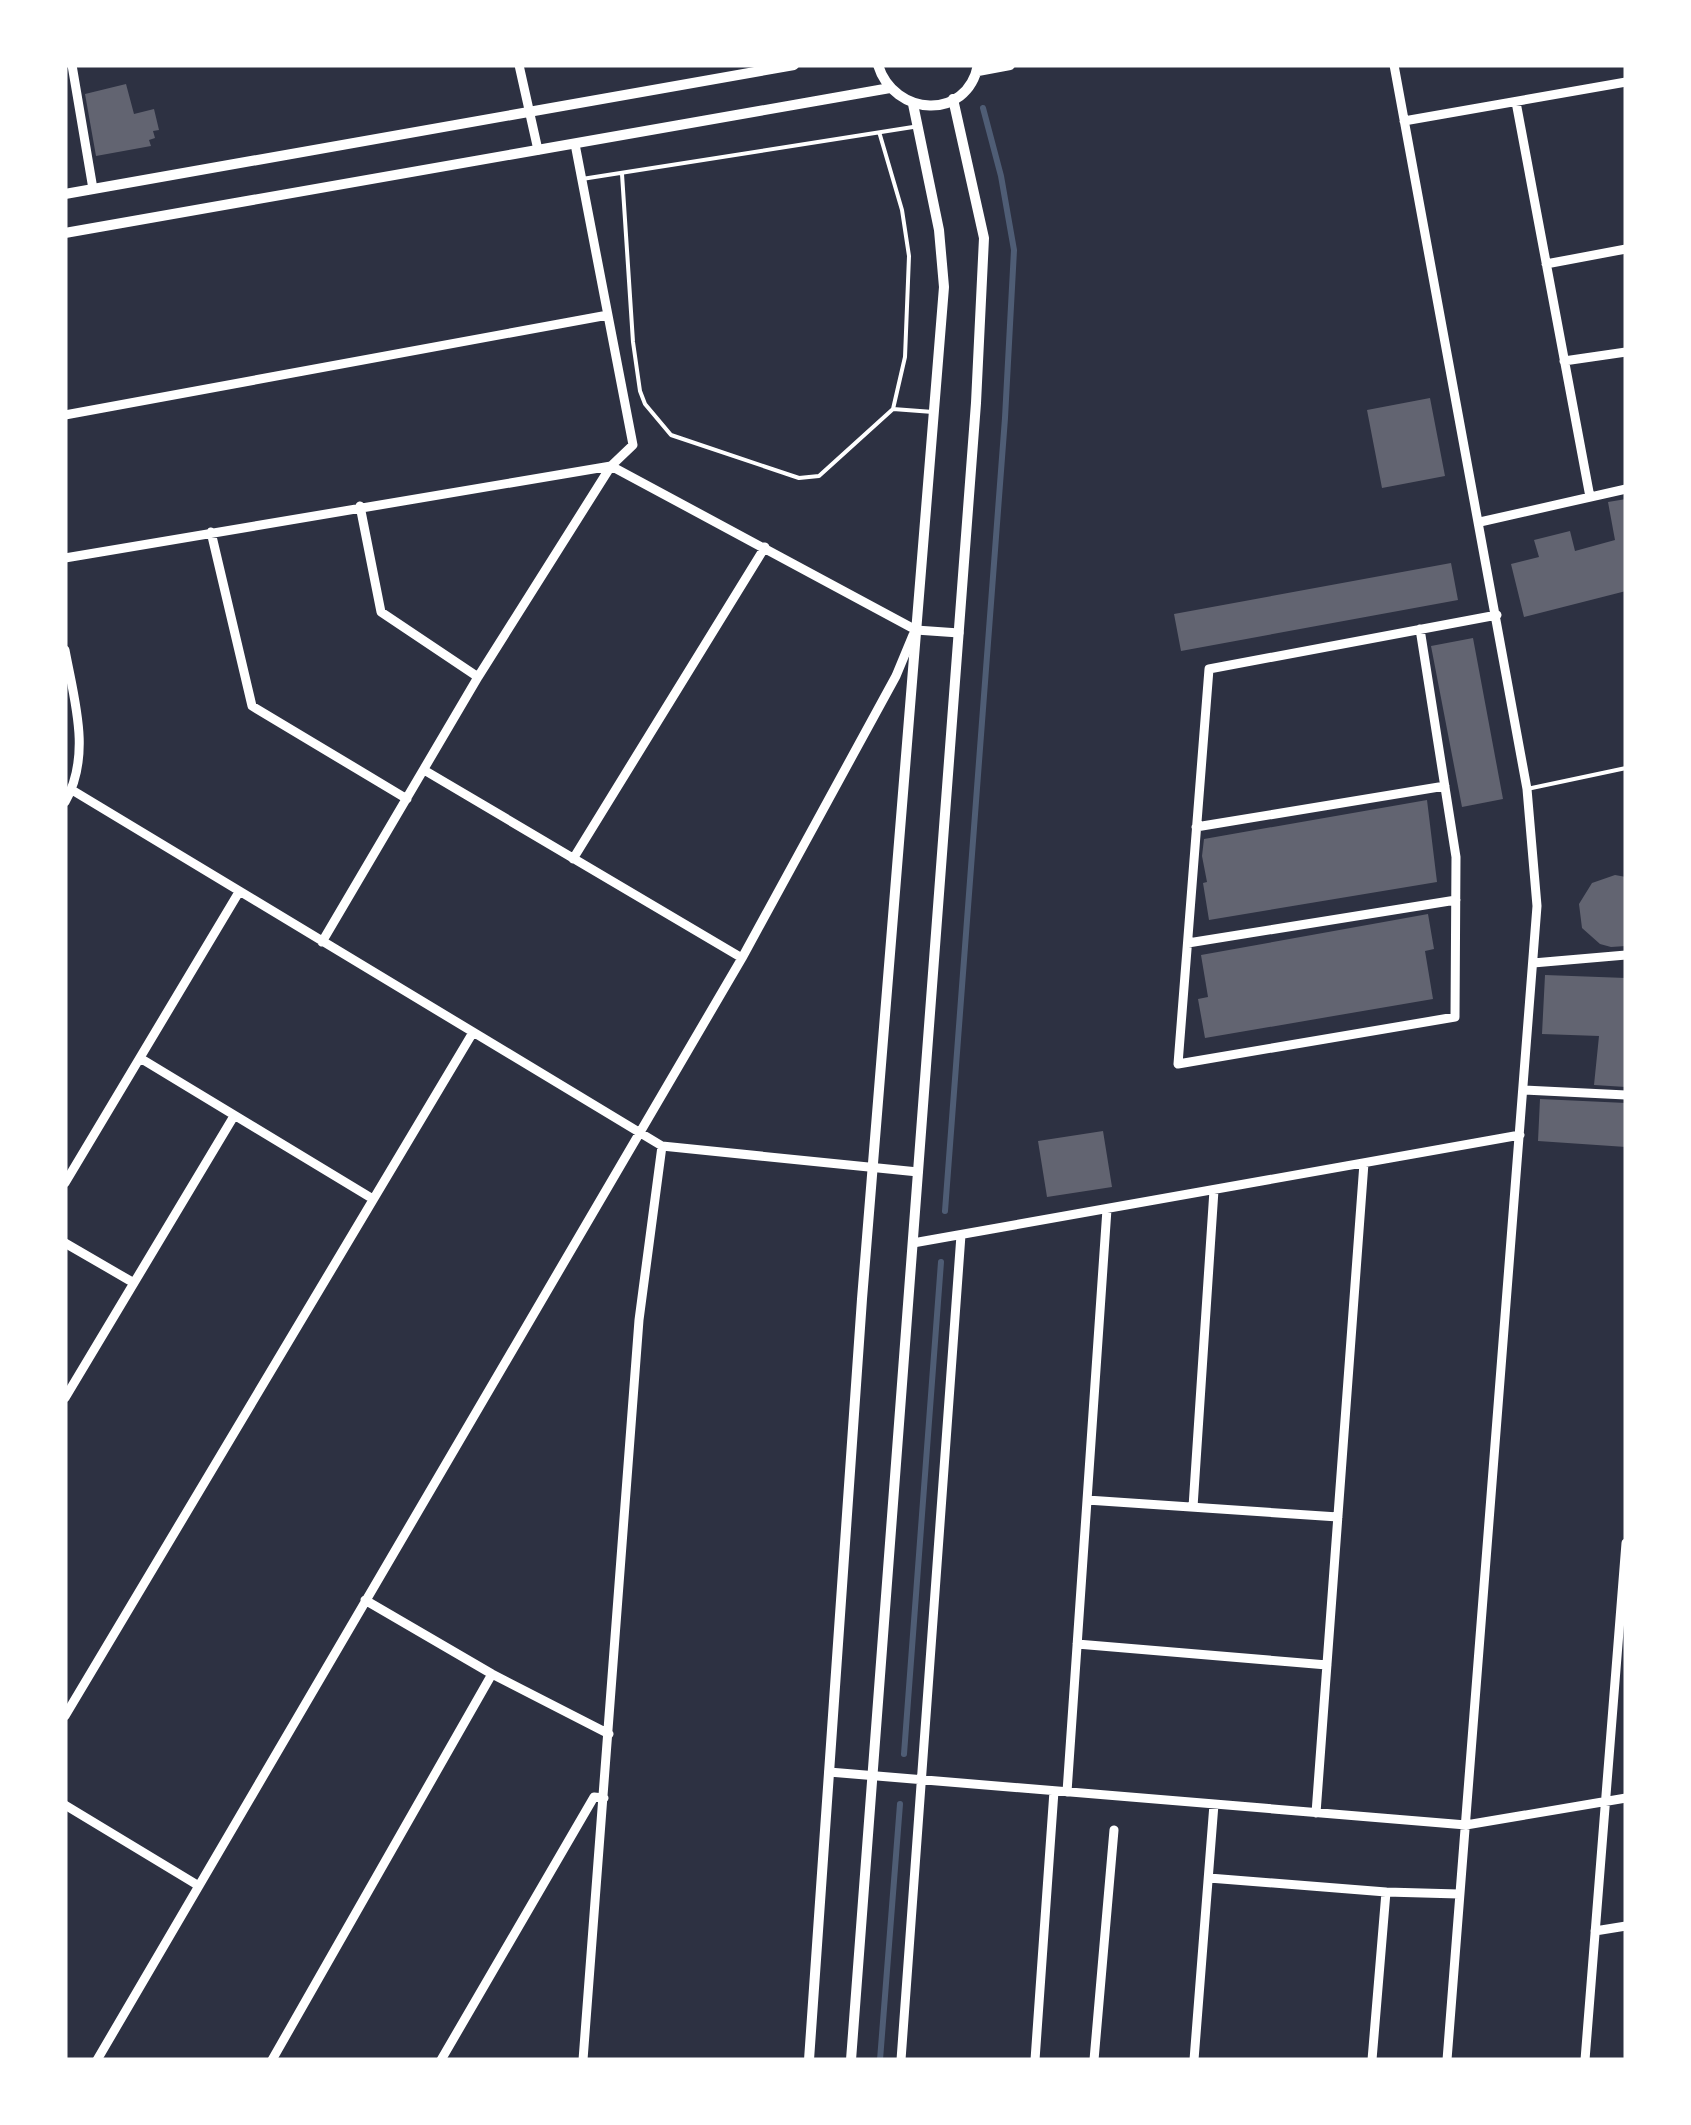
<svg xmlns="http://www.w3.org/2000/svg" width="1691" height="2125" viewBox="0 0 1691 2125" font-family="Montserrat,sans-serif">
	<rect width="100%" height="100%" fill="#2d3142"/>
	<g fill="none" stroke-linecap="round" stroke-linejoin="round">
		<path stroke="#4f5d75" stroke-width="6" d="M945,1211L1005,418L1014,250L1001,176L983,108
			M904,1754L941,1262
			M880,2060L900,1804"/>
	</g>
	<path fill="#626471" d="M126,84L134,114L154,109L159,130L153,131L155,138L149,140L151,146L96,156L85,94Z
		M1430,398L1445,476L1382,488L1367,410Z
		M1626,499V591L1524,617L1511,564L1539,557L1534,540L1570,531L1575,551L1615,540L1608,502Z
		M1451,563L1458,600L1181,651L1174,614Z
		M1473,638L1503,799L1462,807L1431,646Z
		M1427,800L1437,882L1209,920L1203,883L1207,882L1202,856L1204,839Z
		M1615,875L1626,877V946L1611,947L1600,944L1582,928L1579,904L1592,883Z
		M1428,914L1434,949L1425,951L1433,999L1205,1038L1198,999L1208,997L1201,955Z
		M1545,975L1626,978V1087L1594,1085L1599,1036L1542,1034Z
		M1540,1099L1626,1103V1147L1538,1141Z
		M1103,1131L1112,1187L1047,1197L1038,1141Z"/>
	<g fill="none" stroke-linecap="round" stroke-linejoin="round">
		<path stroke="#fff" stroke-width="4" d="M622,174L633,342L640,391L645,404L671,435L799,478L819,476L893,409L905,357L909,256L902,210L880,135
			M582,179L913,127
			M893,409L933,412
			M1527,789L1626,768"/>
		<path stroke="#fff" stroke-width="9" d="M72,65L93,189
			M519,65L538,150
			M1394,65L1527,789L1537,906L1447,2060
			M1516,102L1590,497
			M1404,121L1626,82
			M1546,264L1626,249
			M1564,361L1626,352
			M65,415L608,315
			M360,506L381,612L478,677
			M1480,522L1626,489
			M211,532L252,706L407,799
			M65,558L611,466L916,630L959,633
			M1420,629L1456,857L1455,1017L1178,1064L1209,669L1497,615
			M65,650C74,699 92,755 65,802
			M424,770L742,958
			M72,790L662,1146L918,1172
			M1196,827L1445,786
			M573,859L765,547
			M322,942L478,677L611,466L633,445L575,144
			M1188,943L1456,900
			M1533,963L1626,955
			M140,1058L373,1199
			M1524,1090L1626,1095
			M65,1183L239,892
			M65,1243L134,1283
			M913,1243L1520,1135
			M65,1398L234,1116
			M1087,1500L1338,1517
			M1193,1507L1214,1190
			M365,1600L492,1674L609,1734
			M1077,1644L1327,1665
			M65,1716L472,1034
			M829,1772L1466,1825L1626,1798
			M1067,1792L1107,1209
			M65,1805L199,1886
			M1316,1813L1364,1163
			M1209,1878L1386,1892L1372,2060
			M1386,1892L1459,1894
			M1595,1931L1626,1926
			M97,2060L742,958L896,676L913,635
			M272,2060L492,1674
			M441,2060L594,1797L604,1798
			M583,2060L639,1320L662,1146
			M901,2060L961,1235
			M1035,2060L1054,1791
			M1094,2060L1114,1830
			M1194,2060L1214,1804
			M1585,2060L1626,1543"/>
		<path stroke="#fff" stroke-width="10" d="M878,65C894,117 967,121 978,65
			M978,71L1010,65
			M65,194L794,65
			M65,233L890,88
			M809,2060L862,1299L944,287L939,230L913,104
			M851,2060L976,403L984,238L953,99"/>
	</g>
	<rect width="1691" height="2125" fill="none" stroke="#ffffff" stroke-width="135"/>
</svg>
